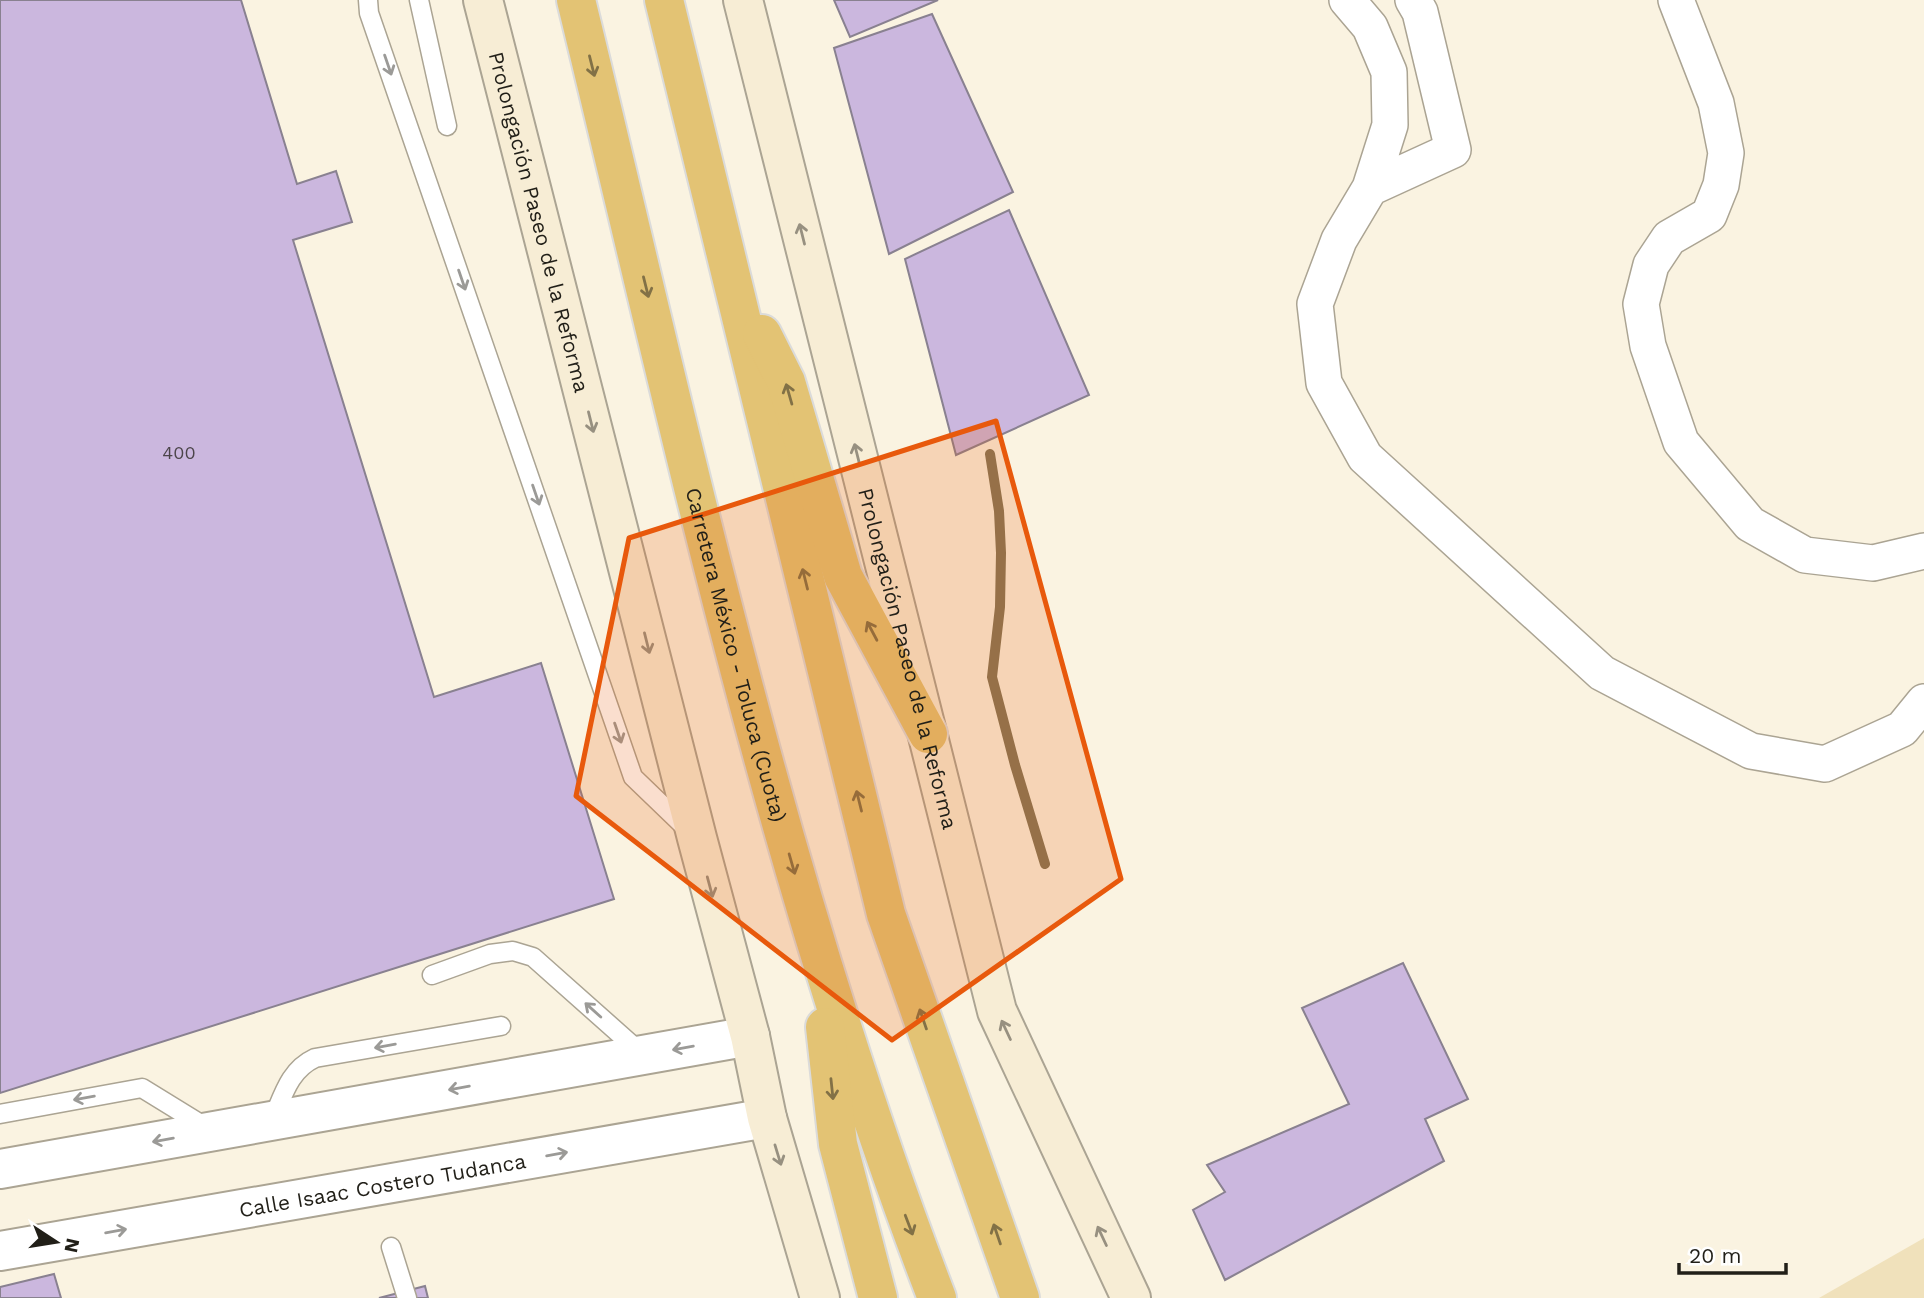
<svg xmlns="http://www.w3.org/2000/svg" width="1924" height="1298" font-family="'Work Sans',sans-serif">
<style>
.green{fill:#f0e1bb}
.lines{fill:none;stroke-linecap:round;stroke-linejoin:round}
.stream{stroke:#827658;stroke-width:10}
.building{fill:#cbb7de;stroke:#898190;stroke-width:2}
.service-casing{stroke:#aba493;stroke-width:21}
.minor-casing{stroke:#aba493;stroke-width:38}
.tertiary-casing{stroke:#aba493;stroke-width:42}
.secondary-casing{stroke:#aba493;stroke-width:42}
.motorway-casing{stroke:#dbdbda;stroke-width:42}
.service{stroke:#fff;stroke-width:18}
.minor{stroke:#fff;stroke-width:35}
.tertiary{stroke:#fff;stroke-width:38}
.secondary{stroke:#f7edd5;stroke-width:38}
.motorway{stroke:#e3c374;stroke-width:38}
.oneway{stroke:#9b9a97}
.oneway2{stroke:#827146}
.oneway3{stroke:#979080}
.marked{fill:#e8590c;fill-opacity:0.2;stroke:#e8590c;stroke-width:5;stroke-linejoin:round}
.labels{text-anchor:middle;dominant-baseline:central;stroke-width:6;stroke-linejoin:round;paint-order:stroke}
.number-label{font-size:18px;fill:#4c454a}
.street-label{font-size:21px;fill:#211f18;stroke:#fff}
</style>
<rect width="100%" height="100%" fill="#faf3e1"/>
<path class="green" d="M1924 1238V1298H1819Z"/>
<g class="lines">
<path class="stream" d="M990 454 999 511 1001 553 1000 607 992 677 1015 765 1045 864"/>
</g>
<path class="building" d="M0 0H241L297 184 336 171 352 222 293 240 434 697 541 663 614 899 0 1093Z
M834 0H938L850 37Z
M932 14 1013 192 889 254 834 48Z
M1009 210 1089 395 956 455 905 259Z
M1403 963 1468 1099 1425 1119 1444 1161 1225 1280 1193 1210 1225 1192 1207 1165 1349 1104 1302 1008Z
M54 1274 61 1298H0V1287Z
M425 1286 428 1298H379Z"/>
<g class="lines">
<defs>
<path id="service" d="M368 0 369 13 633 777 687 829
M419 0 447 126
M432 975 490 954 513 951 533 957 641 1053
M0 1114 142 1088 207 1128
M272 1121C283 1096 289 1070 315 1058L501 1026
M391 1247 407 1298"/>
<path id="minor" d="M1347 0 1370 27 1389 72 1390 125 1370 188 1339 240 1315 304 1324 383 1365 457 1602 673 1751 751 1825 764 1902 729 1924 702
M1676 0 1716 103 1726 153 1721 185 1709 215 1669 238 1651 265 1641 304 1648 346 1681 442 1750 524 1805 555 1873 563 1924 551
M1370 188 1453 150 1420 12 1413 0"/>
<g id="tertiary">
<path d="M0 1169 750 1036"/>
<path id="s1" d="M0 1251 767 1118"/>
</g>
<g id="secondary">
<path id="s2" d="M483 0 697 838 750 1036 767 1118 820 1298"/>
<path id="s3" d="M743 0 997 1011 1131 1298"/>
</g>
<g id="motorway">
<path id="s4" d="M576 0C682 436 775 878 937 1298"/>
<path d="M664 0 886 914 1020 1298"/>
<path d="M762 334 786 382 843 576 928 734"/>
<path d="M825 1027 838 1144 878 1298"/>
</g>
</defs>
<use href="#service" class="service-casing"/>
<use href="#minor" class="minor-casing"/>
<use href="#tertiary" class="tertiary-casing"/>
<use href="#secondary" class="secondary-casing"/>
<use href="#motorway" class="motorway-casing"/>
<use href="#service" class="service"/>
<use href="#minor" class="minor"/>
<use href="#tertiary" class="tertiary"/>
<use href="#secondary" class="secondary"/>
<use href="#motorway" class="motorway"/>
</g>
<defs><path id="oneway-shaft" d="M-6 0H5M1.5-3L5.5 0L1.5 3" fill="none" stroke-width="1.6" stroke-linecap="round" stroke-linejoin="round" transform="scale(1.75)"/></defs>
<g class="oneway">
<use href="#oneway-shaft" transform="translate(388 65) rotate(71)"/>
<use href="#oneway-shaft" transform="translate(462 280) rotate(71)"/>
<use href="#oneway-shaft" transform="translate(536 495) rotate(71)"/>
<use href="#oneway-shaft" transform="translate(618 733) rotate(71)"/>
<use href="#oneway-shaft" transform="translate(593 1010) rotate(-138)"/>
<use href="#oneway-shaft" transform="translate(385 1046) rotate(170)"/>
<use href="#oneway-shaft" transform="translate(683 1048) rotate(170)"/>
<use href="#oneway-shaft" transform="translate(459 1088) rotate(170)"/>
<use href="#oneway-shaft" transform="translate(84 1098) rotate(170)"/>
<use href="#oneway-shaft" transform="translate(163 1140) rotate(170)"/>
<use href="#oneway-shaft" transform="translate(557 1154) rotate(-10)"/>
<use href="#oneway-shaft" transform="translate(116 1231) rotate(-10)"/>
</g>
<g class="oneway2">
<use href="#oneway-shaft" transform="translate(592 66) rotate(76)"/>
<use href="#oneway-shaft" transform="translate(646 287) rotate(76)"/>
<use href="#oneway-shaft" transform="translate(789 394) rotate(-106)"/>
<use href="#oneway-shaft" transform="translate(805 579) rotate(-104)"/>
<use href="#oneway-shaft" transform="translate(872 631) rotate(-118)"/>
<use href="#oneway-shaft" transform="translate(859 801) rotate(-104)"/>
<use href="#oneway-shaft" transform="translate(792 864) rotate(74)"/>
<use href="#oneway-shaft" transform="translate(923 1019) rotate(-109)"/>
<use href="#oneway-shaft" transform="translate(832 1089) rotate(84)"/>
<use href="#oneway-shaft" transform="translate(909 1225) rotate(69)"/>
<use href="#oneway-shaft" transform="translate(997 1234) rotate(-109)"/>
</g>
<g class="oneway3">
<use href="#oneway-shaft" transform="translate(802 234) rotate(-104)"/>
<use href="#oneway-shaft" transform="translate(591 422) rotate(76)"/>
<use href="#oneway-shaft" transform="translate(857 454) rotate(-104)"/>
<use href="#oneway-shaft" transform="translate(647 643) rotate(76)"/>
<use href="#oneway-shaft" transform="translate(710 887) rotate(75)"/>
<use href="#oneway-shaft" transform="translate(1006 1030) rotate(-115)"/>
<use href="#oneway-shaft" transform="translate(778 1155) rotate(73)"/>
<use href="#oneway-shaft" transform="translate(1102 1236) rotate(-115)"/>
</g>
<path class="marked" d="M996 421 1121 879 892 1040 576 796 629 538Z"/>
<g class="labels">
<g class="number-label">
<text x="179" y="452">400</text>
</g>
<g class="street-label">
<text stroke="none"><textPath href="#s2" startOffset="229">Prolongación Paseo de la Reforma</textPath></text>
<text stroke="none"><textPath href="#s4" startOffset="674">Carretera México - Toluca (Cuota)</textPath></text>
<text stroke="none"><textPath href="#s3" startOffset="679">Prolongación Paseo de la Reforma</textPath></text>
<text stroke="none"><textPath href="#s1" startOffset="388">Calle Isaac Costero Tudanca</textPath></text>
</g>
</g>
<g transform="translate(56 1242) rotate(102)" stroke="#ffffff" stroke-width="5" paint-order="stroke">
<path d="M0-5L12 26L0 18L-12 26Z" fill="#211f18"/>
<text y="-10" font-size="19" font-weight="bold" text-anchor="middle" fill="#211f18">N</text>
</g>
<path d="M1679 1263v10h107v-10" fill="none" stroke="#211f18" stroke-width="3.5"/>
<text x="1689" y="1263" font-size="21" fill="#211f18" stroke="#ffffff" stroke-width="5" paint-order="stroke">20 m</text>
</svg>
